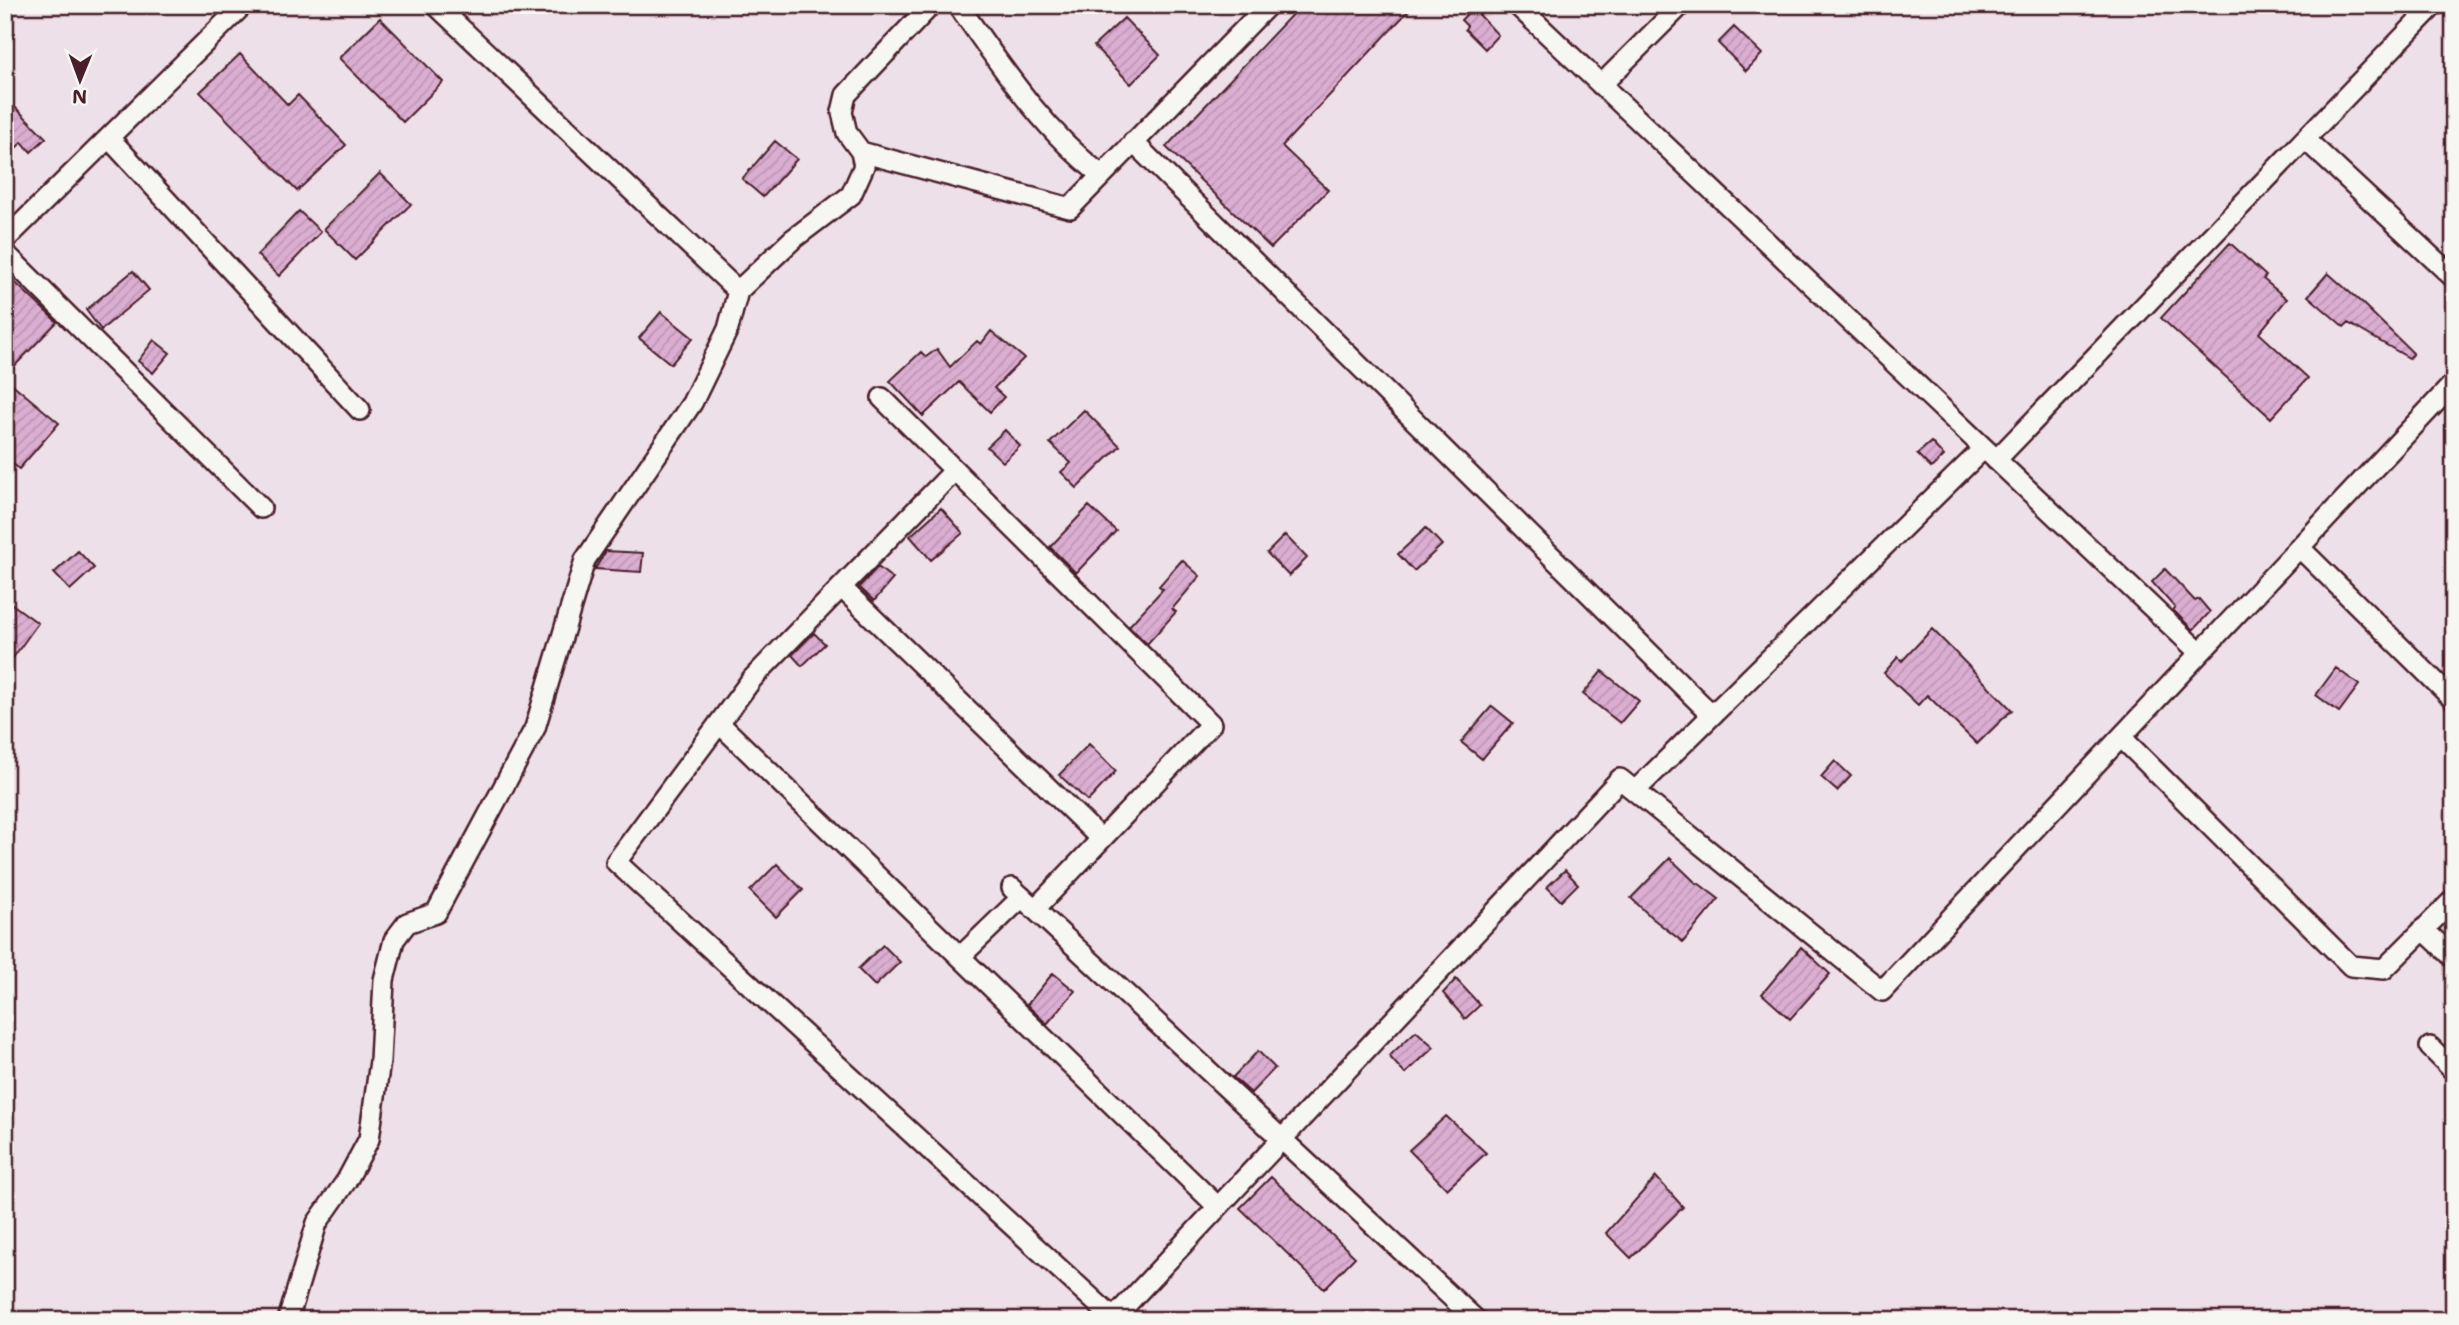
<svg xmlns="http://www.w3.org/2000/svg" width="2459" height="1325" font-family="'Shantell Sans',sans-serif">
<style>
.building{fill:url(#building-hatch);stroke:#4a1f2b;stroke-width:2}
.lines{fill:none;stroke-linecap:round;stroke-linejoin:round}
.street-casing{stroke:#4a1f2b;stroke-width:24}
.street{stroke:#f6f6f2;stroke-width:19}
</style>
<defs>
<pattern id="building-hatch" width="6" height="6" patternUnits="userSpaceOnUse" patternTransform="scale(1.75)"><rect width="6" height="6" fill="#dbaed1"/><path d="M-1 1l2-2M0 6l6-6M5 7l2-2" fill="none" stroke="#bd95b4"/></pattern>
</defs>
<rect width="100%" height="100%" fill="#eee0e8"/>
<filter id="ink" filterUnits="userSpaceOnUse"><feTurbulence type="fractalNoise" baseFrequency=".0143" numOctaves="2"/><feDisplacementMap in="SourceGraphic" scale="14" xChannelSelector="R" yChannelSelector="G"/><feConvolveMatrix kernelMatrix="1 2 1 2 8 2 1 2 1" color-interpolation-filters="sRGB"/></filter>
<g filter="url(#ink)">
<path class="building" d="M1301 5H1414L1282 146 1328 190 1271 248 1166 147Z
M1473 8 1498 35 1485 49 1465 29 1467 26 1461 20Z
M380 18 443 82 403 122 339 58Z
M1124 18 1160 55 1131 84 1094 46Z
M1734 27 1762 54 1746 71 1718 43Z
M240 54 288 105 298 95 346 145 297 191 200 92Z
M14 106 46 138 31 152 22 142 5 159V115Z
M775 141 797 159 763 197 742 179Z
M380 173 411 204 355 260 324 229Z
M299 211 321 232 279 276 257 255Z
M2230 243 2266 276 2263 279 2287 299 2259 333 2308 378 2271 418 2161 318Z
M133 271 149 290 101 330 86 310Z
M5 273 57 322 5 376Z
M2328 273 2364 305 2413 353 2409 358 2348 323 2344 327 2308 296Z
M661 312 693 338 671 364 639 338Z
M991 331 1024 358 994 388 1004 397 990 412 959 382 923 416 890 381 921 352 926 357 937 349 950 367 977 341 981 344Z
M154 340 170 353 153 373 138 361Z
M5 378 59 423 19 469 5 457Z
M1084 410 1120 446 1077 488 1061 472 1071 463 1050 443Z
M1005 430 1020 446 1003 462 987 447Z
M1931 442 1944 456 1931 468 1917 454Z
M1089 506 1116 531 1076 573 1050 547Z
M941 508 963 533 931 560 910 536Z
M1426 528 1442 545 1414 571 1398 554Z
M1285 535 1307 558 1289 576 1267 553Z
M78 551 94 568 70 590 54 573Z
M606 551 643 553 641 572 595 569Z
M1182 560 1200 576 1172 609 1176 612 1147 644 1129 626 1163 589 1159 586Z
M878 567 893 579 874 601 859 587Z
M2165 569 2195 601 2199 599 2210 612 2193 630 2173 610 2175 608 2152 582Z
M5 599 38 623 5 669Z
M1932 629 2012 710 1977 744 1927 695 1918 705 1884 673 1898 657 1902 661Z
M814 633 825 644 802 666 792 655Z
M2336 668 2359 685 2339 712 2316 695Z
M1602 671 1639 701 1620 723 1583 694Z
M1492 706 1513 723 1482 759 1461 742Z
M1089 744 1116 771 1088 801 1059 775Z
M1835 761 1851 776 1837 791 1821 777Z
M1670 858 1697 884 1698 883 1719 899 1683 942 1652 918 1631 898Z
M777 864 803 890 776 917 750 891Z
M1565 870 1578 884 1561 901 1547 887Z
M883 945 900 962 875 986 858 969Z
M1801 947 1830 974 1790 1019 1762 994Z
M1053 973 1075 991 1047 1024 1027 1005Z
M1456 979 1480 1005 1465 1019 1443 993Z
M1416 1031 1434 1047 1405 1074 1389 1056Z
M1258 1051 1275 1068 1251 1093 1233 1077Z
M1446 1116 1486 1153 1447 1189 1409 1150Z
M1271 1177 1355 1257 1324 1289 1240 1208Z
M1656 1177 1683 1207 1631 1258 1606 1233Z"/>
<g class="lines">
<defs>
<path id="street" d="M436 5 738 291
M958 5C1001 66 1042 129 1101 175
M1517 5 2200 653
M1601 85 1681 5
M109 138 360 410
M2305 139 2454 278
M1133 142 1712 715
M861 152 1070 208 1268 5
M5 240 243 5
M5 253 261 508
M882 398 1211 724 1035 909
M1996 460 2434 5
M955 470 752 679 616 862 1113 1318
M2299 547 2454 700
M841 587 1101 839
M719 723 1218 1207
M2121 737 2351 966 2384 969 2454 899
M1635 791 1984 448
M1012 888 1476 1320
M2423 929 2454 958
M960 957 1022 897
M2430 1047 2454 1071
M288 1320 317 1223 347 1180 369 1139 380 1061 384 980 394 940 407 923 436 913 535 728 585 560 692 403 728 329 738 291 793 239 851 195 864 166 861 152 847 133 842 112 846 95 931 5
M1112 1320 1620 779 1882 991 2454 383"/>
</defs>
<use href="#street" class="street-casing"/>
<use href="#street" class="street"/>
</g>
</g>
<rect width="2459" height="1325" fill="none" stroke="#f6f6f2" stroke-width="28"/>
<rect x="14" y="14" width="2431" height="1297" fill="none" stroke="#4a1f2b" stroke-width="2.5" filter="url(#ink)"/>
<g transform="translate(80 80) rotate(181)" stroke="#f6f6f2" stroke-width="5" paint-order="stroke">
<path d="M0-5L12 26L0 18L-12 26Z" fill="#4a1f2b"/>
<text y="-10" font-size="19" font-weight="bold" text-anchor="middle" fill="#4a1f2b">N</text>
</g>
</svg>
